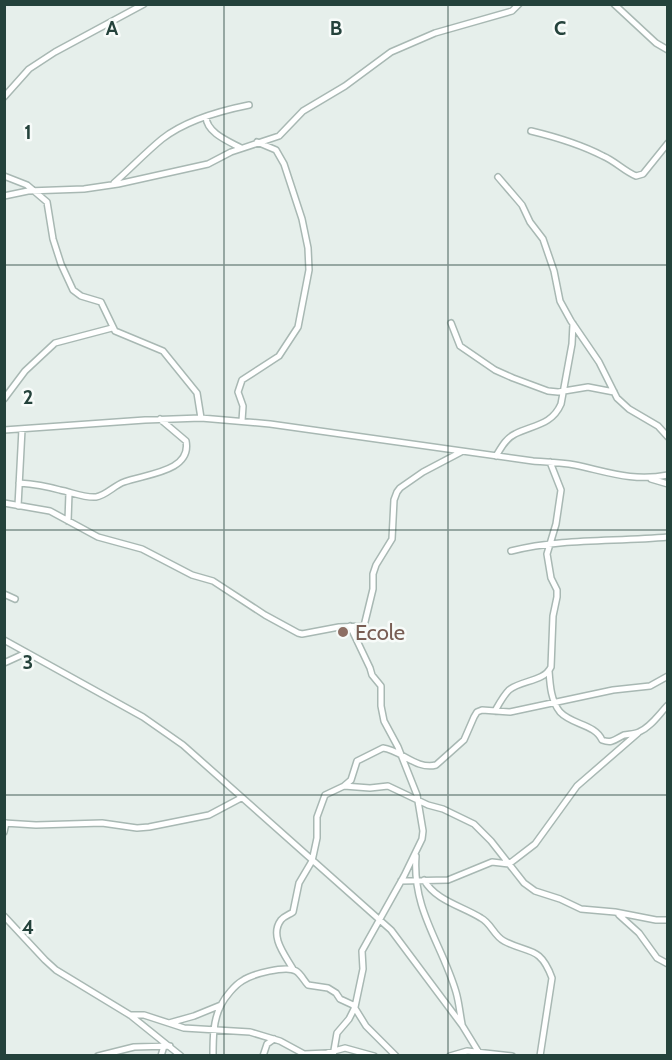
<svg xmlns="http://www.w3.org/2000/svg" width="672" height="1060" font-family="Cabin,sans-serif">
<style>
.lines{fill:none;stroke-linecap:round;stroke-linejoin:round}
.minor-casing{stroke:#a8b8b3;stroke-width:8}
.minor{stroke:#fff;stroke-width:5}
.grid{fill:none;stroke:#24423b;stroke-width:1.5;stroke-opacity:0.55}
.education-dot{fill:#8d6e63;stroke:#f7fbf9;stroke-width:2}
.labels{text-anchor:middle;dominant-baseline:central;stroke-width:5;stroke-linejoin:round;paint-order:stroke}
.education-label{font-size:22px;fill:#785e54;stroke:#f7fbf9;text-anchor:start}
.grid-label{font-size:20px;text-anchor:middle;font-weight:bold;fill:#24423b;stroke:#f7fbf9;stroke-width:5;stroke-linejoin:round;paint-order:stroke}
</style>
<rect width="100%" height="100%" fill="#e6efeb"/>
<g class="lines">
<defs>
<path id="minor" d="M614 4 656 43 668 50
M4 97 29 69 55 52 144 4
M206 117C207 133 228 141 241 148
M531 131C556 137 580 144 603 156 615 161 624 171 636 176L643 174 668 143
M4 176 27 185 47 202 53 239 61 264 73 290 81 296 101 302 115 331 163 351 197 393 201 418
M498 177 522 205 530 222 543 239 554 271 560 301 571 321 599 362 617 398 629 409 658 426 668 437
M114 183C130 169 146 152 162 139 186 120 219 111 249 105
M4 196 28 191 84 189 118 184 208 164 231 152 279 136 303 111 345 86 391 52 435 33 512 11 519 4
M451 323 460 346 495 370 513 378 548 391 558 392 588 387 614 392
M4 399 25 371 55 343 112 328
M242 421 243 406 238 392 242 380 279 356 298 327 309 270 308 248 302 219 284 164 276 150 257 142
M4 430 145 420 201 418 270 424 533 461C546 462 561 462 575 465 608 472 633 482 668 475
M496 456C501 448 506 438 515 434 533 425 552 425 561 404L572 344 573 324
M651 479 668 484
M19 483C33 484 46 486 60 490 71 492 84 498 96 497 105 496 115 485 124 482 145 474 192 472 186 441L160 419
M4 503 50 511 98 537 142 549 192 575 213 581 265 615 298 633 302 634 339 627 364 626 373 589V574L376 565 392 539 394 500 397 492 400 488 423 472 461 452
M18 506 22 429
M68 521 69 493
M511 551C563 538 615 542 668 537
M4 594 15 599
M4 640 143 717 183 745 391 930 462 1025 481 1056
M4 663 26 653
M549 671C550 685 551 701 560 712 572 725 595 724 602 740 613 744 615 739 624 735 629 734 635 734 639 732 651 727 659 714 668 705
M495 711C499 704 503 696 509 690 521 680 544 682 551 667L553 616 557 597V590L551 578 547 554 556 524 561 490 550 462
M344 786 351 780 357 761 383 748C401 750 416 770 436 765L464 740 474 717 477 712 482 710 510 712 613 690 650 686 668 676
M4 823 36 825 102 823 137 828 149 827 209 815 241 798
M4 832 6 823
M416 856C412 910 442 944 456 992 459 1002 460 1014 462 1024
M424 880C436 901 462 906 481 918 491 923 494 936 504 941 528 954 540 945 552 978L540 1056
M401 881 448 880 492 862 509 864 535 844 577 786 638 733
M619 915 639 933 657 958 668 964
M4 916 45 960 56 970 130 1015 181 1056
M293 969C285 955 269 936 281 920 284 916 289 915 293 912L299 883 312 861 314 852 317 838V817L325 795 344 786 370 788 388 786 428 805 443 809 474 824 491 841 524 883 535 891 560 899 581 909 615 912 656 920H668
M130 1015H144L184 1028 250 1032 280 1041 304 1054 327 1053 345 1048 374 1056
M169 1023 194 1016 221 1005
M98 1056 134 1047 170 1046
M161 1056 164 1046
M213 1056C213 1039 213 1020 221 1005 225 997 235 985 242 981 252 974 286 965 296 971 301 974 304 981 308 985L328 988 336 993 340 999 353 1005 366 1026 396 1056
M263 1056 267 1044 274 1039
M333 1056 337 1033 349 1019 355 1007 363 969 362 951 404 876 422 839 423 831 417 795 398 747 384 721 381 706V686L372 675 370 668 350 626
M450 1056 467 1051 512 1056"/>
</defs>
<use href="#minor" class="minor-casing"/>
<use href="#minor" class="minor"/>
</g>
<path class="grid" d="M224 4V1056M448 4V1056M4 265H668M4 530H668M4 795H668"/>
<circle class="education-dot" cx="343" cy="632" r="6"/>
<g class="labels">
<g class="education-label">
<text x="355" y="632">Ecole</text>
</g>
</g>
<g class="grid-label">
<text x="112" y="35">A</text>
<text x="336" y="35">B</text>
<text x="560" y="35">C</text>
<text x="28" y="139">1</text>
<text x="28" y="404">2</text>
<text x="28" y="669">3</text>
<text x="28" y="934">4</text>
</g>
<rect width="672" height="1060" fill="none" stroke="#24423b" stroke-width="12"/>
</svg>
